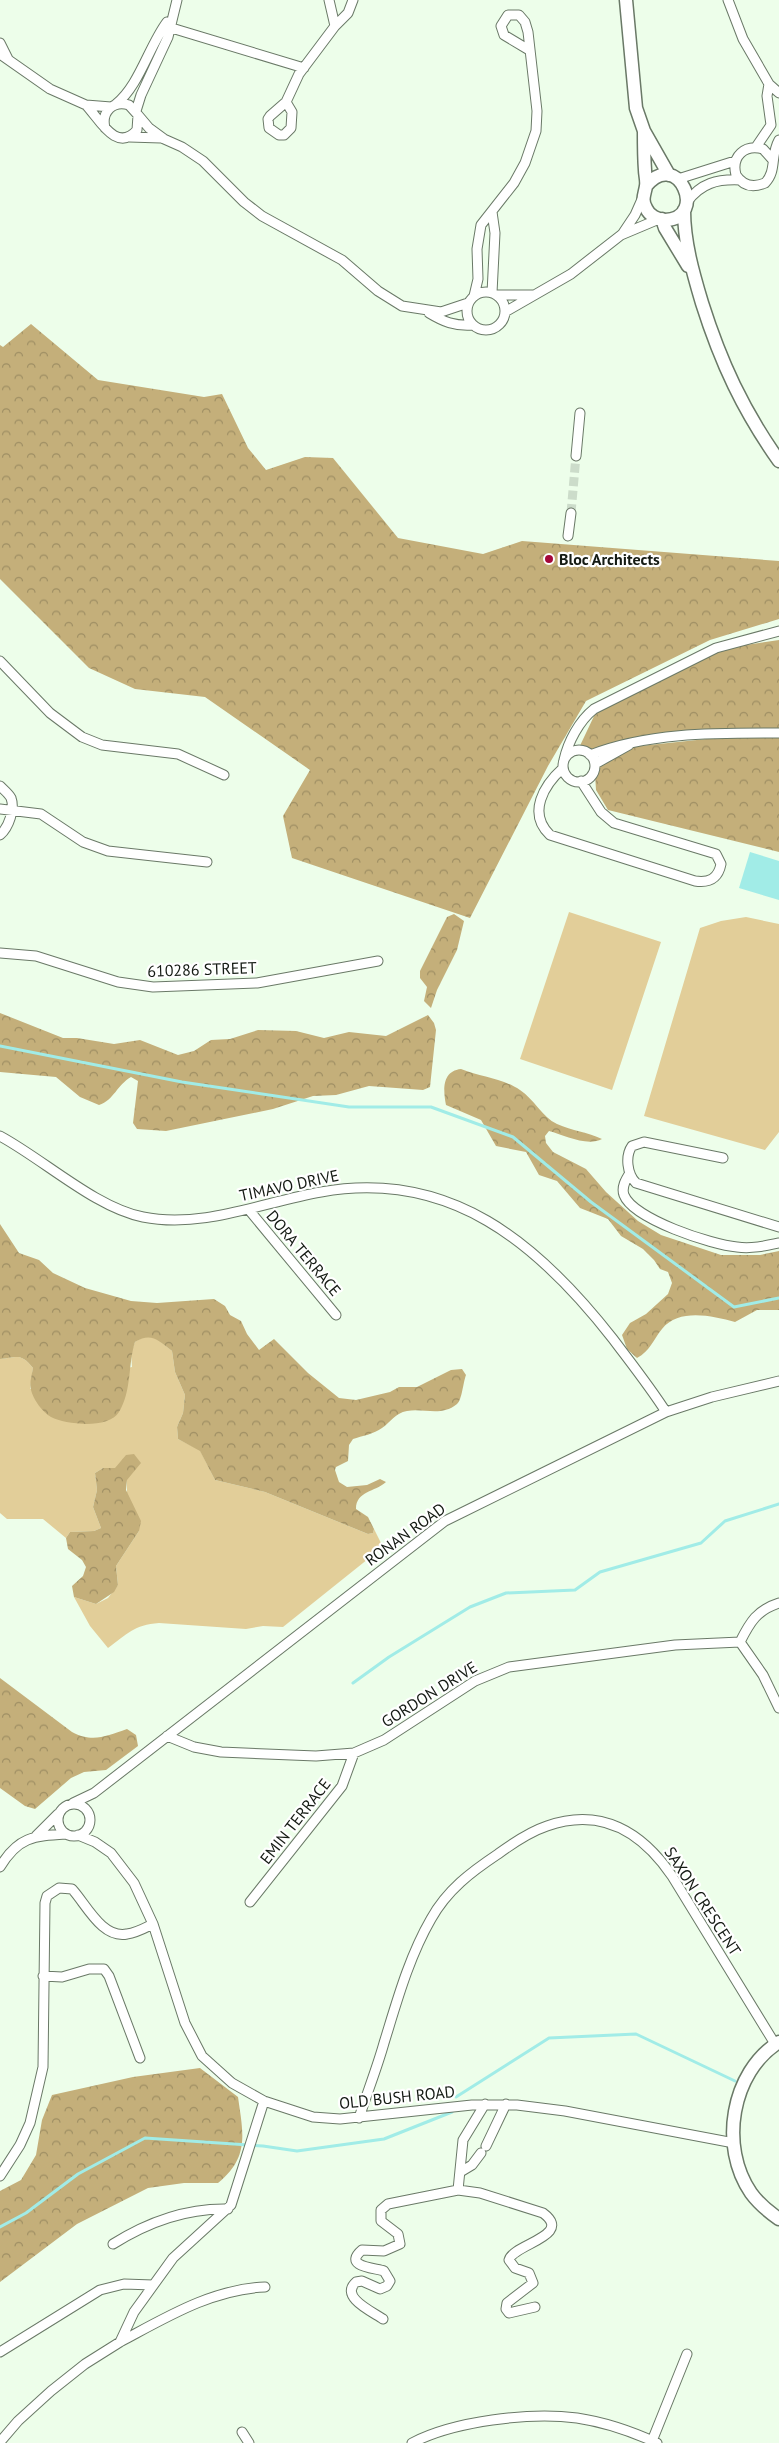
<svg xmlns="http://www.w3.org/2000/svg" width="779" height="2443" font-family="'PT Sans',sans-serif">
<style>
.grass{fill:#e2ce99}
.forest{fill:url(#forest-crowns)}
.water{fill:#a1ece7}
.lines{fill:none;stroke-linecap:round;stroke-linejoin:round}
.stream{stroke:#a1ece7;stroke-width:3}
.street-tunnel{stroke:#ccdcca;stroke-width:9;stroke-dasharray:9 4.5;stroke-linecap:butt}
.street-casing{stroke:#6a7967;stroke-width:11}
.secondary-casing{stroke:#6a7967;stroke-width:15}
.street{stroke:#fff;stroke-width:9}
.secondary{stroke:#fff;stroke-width:12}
.poi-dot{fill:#a4073a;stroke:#fff;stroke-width:2}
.labels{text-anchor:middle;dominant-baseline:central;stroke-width:4.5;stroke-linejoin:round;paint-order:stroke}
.poi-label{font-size:16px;font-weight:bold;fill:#141a13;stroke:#fff;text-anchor:start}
.street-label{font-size:16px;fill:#141a13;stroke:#fff}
</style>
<defs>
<pattern id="forest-crowns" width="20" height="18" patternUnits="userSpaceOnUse" patternTransform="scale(1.25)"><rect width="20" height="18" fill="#c4af7a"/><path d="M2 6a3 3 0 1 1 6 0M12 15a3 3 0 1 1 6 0" fill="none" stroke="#9e8e63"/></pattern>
</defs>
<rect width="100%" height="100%" fill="#edfeea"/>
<path class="grass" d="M569 912 661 942 612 1090 520 1059Z
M746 917 779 924V1132L765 1150 644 1116 700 928 721 921Z
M144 1336 155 1337 172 1351 175 1372 185 1395 183 1413 177 1427 178 1439 200 1450 215 1480 265 1492 368 1534 373 1533 374 1529 383 1547 283 1627 263 1626 246 1629 159 1623C134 1625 127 1634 108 1648L90 1626 74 1597 96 1604 108 1598 118 1585 116 1566 139 1531 127 1495V1480L115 1468H103L95 1473 97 1490 93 1507 101 1528 94 1531 70 1532 66 1538 43 1519H7L0 1513V1359C17 1358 20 1352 33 1368L30 1389 132 1367 131 1352 135 1342Z"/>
<path class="forest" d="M31 324 98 380 204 397 222 394 248 448 266 470 305 457 333 458 398 538 483 554 522 541 779 561V619L710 640 586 701 548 766 470 918 292 858 283 816 310 770 205 697 135 689 89 668 0 579V345L3 347Z
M779 640V729H747L577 752 595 714 719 649Z
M754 734 779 735V852L608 810 596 790 595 774 601 764 630 747Z
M454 914 464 921 457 950 437 990 431 1008 424 1001 427 987 420 978V971L447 917Z
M0 1013 63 1038H77L114 1044 140 1040 178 1055 194 1051 211 1040 230 1039 258 1030 296 1031 324 1038 349 1032 386 1036 428 1015 434 1023 436 1030 430 1087 423 1090 369 1086 336 1095 313 1096 273 1109 166 1131 137 1129 133 1123 138 1081 131 1077C117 1085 114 1100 99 1105L80 1097 56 1077 0 1072Z
M461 1069C481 1077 502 1078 520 1090 534 1099 542 1117 557 1124 572 1131 588 1132 602 1139 587 1147 564 1135 549 1131L545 1136 546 1143 553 1152 586 1169 606 1192 638 1221 661 1235 721 1255H760L779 1251V1310H757L735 1322C712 1316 679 1308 662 1329 653 1340 650 1351 637 1358L627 1349 622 1335 630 1323 646 1314 668 1294 672 1283 668 1272 660 1269 654 1260 643 1249 621 1236 608 1219 580 1208 557 1181 539 1175 526 1152 496 1146 481 1120 446 1105C443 1090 442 1071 461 1069Z
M0 1224 19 1253 39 1260 53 1273 85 1288 131 1301 157 1303 214 1299 225 1306 230 1315 241 1321 247 1334 259 1350 274 1339 308 1373 339 1398 356 1400 390 1392 399 1387H417L451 1370 462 1369 466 1375C463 1383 462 1400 457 1404 441 1417 425 1408 407 1411 395 1413 391 1422 382 1428 374 1434 362 1436 353 1439L349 1445 348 1461 336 1467 335 1470 339 1482 347 1487 367 1485 380 1479 386 1482C375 1492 356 1491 356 1509L368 1517 374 1529 373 1533 368 1534 265 1492 215 1480 200 1451 178 1439 177 1427 183 1413 185 1395 175 1372 172 1351C158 1340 151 1332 135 1342 128 1363 132 1391 119 1412 109 1429 67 1425 51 1417 43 1413 33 1399 31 1390 29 1384 32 1374 33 1368 20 1352 17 1358 0 1359Z
M134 1454 141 1463 127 1480 126 1490 141 1521 139 1531 116 1566 118 1585 114 1592 96 1604 74 1597 72 1586 83 1576 86 1567 82 1560 68 1549 66 1538 70 1532 94 1531 101 1528 93 1507 97 1490 95 1473 103 1468H115L126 1455Z
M0 1678 72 1732C93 1743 106 1736 127 1729L136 1735 138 1746 106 1770 84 1772 71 1778 35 1809 25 1806 0 1788Z
M200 2068 238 2097C243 2133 250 2157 218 2183H184L148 2188 77 2224 0 2282V2191L21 2180 36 2155 42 2120 52 2095 133 2077Z"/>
<path class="water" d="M750 852 779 861V900L739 888Z"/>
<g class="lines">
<path class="stream" d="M0 1046 182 1082 349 1107H431L513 1137 591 1202 734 1307 779 1298
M353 1683 389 1657 470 1607 506 1593 575 1590 600 1572 701 1543 725 1521 779 1504
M456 2097 549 2038 636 2034 735 2081
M0 2227 26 2213 78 2174 145 2138 263 2146 297 2151 384 2139 452 2112"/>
<path class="street-tunnel" d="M571 513 576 456"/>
<defs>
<path id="street" d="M329 0 335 26
M728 0 743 39 769 84 779 93
M165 26 304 68
M0 43 8 59
M0 54 50 89 86 105 111 107
M286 102 292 112 291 128 284 135H279L269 128 268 119 270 116 286 102 299 74 335 26 348 13 353 0
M116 104C139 86 149 46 167 22
M86 105C99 118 116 154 137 130L138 115 129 105C113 100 101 112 105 128
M136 111 141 95 168 37 177 0
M138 115 149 128 164 139 182 147 203 161 244 202 262 216 342 260 378 291 402 306 441 312 468 303
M129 137 161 138
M756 147 771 125 767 96 769 84
M772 159 763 149C745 144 731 156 736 175 743 186 753 188 765 183 777 171 770 156 779 140
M678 179 735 161
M687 202C701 183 717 179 740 180
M492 212 495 233 492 293
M623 233 635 215 643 197
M467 311a19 19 0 1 1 38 0a19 19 0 1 1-38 0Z
M497 295H534
M474 296 478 279 477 249 481 225 514 183 525 163 536 131 537 111 528 32 525 22 519 15H508L501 26 504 35 529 50
M505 312 571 274 621 235 659 219
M429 313C444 322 454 326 472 325
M576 456 580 413
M568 536 571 513
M0 661 50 713 82 737 102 745 178 754 224 775
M563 766a16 16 0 1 1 32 0a16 16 0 1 1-32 0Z
M590 755C649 732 716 733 779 733
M564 760C568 742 579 721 594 709L716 648 779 631
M595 764 629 745
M563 768C544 785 527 813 550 835L695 881C709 883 718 879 721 864L716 854 614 823 601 812 581 781
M0 786C4 790 9 794 11 798 15 809 9 827 0 835
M0 809 41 814 83 842 108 851 207 862
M0 953 36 956 118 982 153 987 257 983 378 961
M0 1136C43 1159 96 1208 143 1217 203 1229 263 1202 321 1192 450 1169 538 1243 613 1339 631 1363 650 1387 666 1412
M723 1158 644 1142 632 1146C625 1156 627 1174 636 1183L779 1227
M630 1173C626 1179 621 1187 624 1195 633 1219 712 1245 737 1247 751 1249 765 1246 779 1243
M249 1210 336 1315
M740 1642 763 1675 779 1708
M740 1642C750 1622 757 1610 779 1603
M167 1736 194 1747 221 1752 316 1756 354 1753 384 1740 475 1681 509 1667 675 1645 740 1642
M73 1803 94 1793 445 1521 666 1412 712 1397 779 1381
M58 1820a16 16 0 1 1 32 0a16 16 0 1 1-32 0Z
M78 1835 95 1842 111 1853 134 1883 153 1924 185 2023 202 2056 232 2083 264 2101 313 2117 340 2119 472 2105H517L565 2111 734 2143
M36 1836 58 1814
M0 1867C18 1837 33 1836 66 1834
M250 1902 342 1786 354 1753
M43 1976 62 1977 89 1969H104L109 1976 140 2058
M485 2104 463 2140 458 2190 480 2193 543 2213C574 2236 513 2244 509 2260L515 2268 529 2273 533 2283 507 2303 506 2309 509 2313 535 2307
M359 2118C367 2093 377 2068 384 2043 397 2001 409 1957 431 1919 447 1890 471 1872 498 1854 513 1843 529 1832 547 1826 601 1807 642 1832 672 1876L775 2044
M486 2146 506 2104
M462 2171 472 2165 481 2153
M0 2176 20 2145 30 2123 43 2067 45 1903 47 1896 59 1888 72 1889C86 1904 102 1939 127 1934 136 1933 145 1928 153 1924
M113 2244C148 2222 186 2208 228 2209
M383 2319C373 2312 339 2297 356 2282L362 2281 380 2289 387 2286 390 2281 384 2271C376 2268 342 2267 362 2250L384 2251 400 2244 398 2234 381 2221V2210L388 2204 458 2190
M120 2342C165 2318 212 2289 265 2287
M0 2352 100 2290 124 2284 153 2285
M242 2432 249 2443
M652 2441 687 2354
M0 2442 18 2421 51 2391 85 2364 120 2342 134 2312 173 2258 231 2205 264 2101
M412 2443C454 2421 529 2412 577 2418 604 2422 633 2432 657 2443"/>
<path id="secondary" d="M626 0 636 108 644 131 669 175
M644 131C644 144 644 157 645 170 645 175 647 181 646 186 645 194 641 199 646 208 649 215 657 220 665 220 709 219 678 147 646 186
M684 210C684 242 693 273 702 303 721 363 743 410 779 461
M662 219 665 228 688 266
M779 2042C731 2072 719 2147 751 2193 759 2204 769 2212 779 2219"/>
</defs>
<use href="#street" class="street-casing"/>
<use href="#secondary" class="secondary-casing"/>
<use href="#street" class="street"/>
<use href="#secondary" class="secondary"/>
</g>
<circle class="poi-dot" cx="549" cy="559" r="5"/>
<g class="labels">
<g class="poi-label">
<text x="559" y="559">Bloc Architects</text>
</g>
<g class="street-label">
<text transform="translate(202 969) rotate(-2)">610286 STREET</text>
<text transform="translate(289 1185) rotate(-12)">TIMAVO DRIVE</text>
<text transform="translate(304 1253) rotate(50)">DORA TERRACE</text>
<text transform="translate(405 1534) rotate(-36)">RONAN ROAD</text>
<text transform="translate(429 1694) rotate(-32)">GORDON DRIVE</text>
<text transform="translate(295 1821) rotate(-52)">EMIN TERRACE</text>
<text transform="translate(703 1901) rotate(57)">SAXON CRESCENT</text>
<text transform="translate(397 2097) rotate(-6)">OLD BUSH ROAD</text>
</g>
</g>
</svg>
